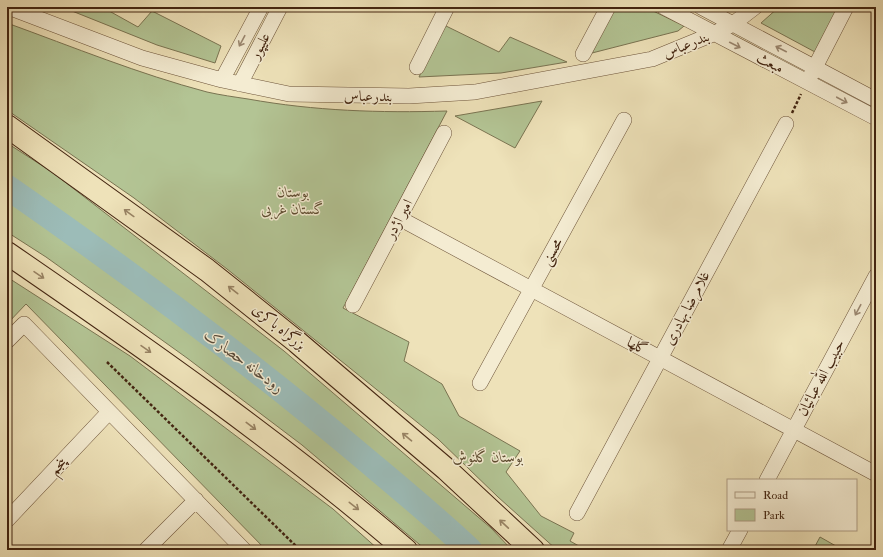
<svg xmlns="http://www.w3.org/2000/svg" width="883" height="557" font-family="'IM FELL Double Pica',Amiri,serif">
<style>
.green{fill:#b3c494;stroke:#7a7452}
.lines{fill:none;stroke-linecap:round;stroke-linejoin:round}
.river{stroke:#9cbcb8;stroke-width:25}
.minor-casing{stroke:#6d543a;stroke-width:16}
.highway-casing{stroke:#422410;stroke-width:24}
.path{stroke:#422410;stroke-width:2.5;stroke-dasharray:3 2;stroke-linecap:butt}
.minor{stroke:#f4ecd2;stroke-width:15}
.highway{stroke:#eee2b9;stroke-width:22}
.oneway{stroke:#9b8871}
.oneway2{stroke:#988364}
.labels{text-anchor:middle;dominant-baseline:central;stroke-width:3;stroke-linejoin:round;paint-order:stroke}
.street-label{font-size:15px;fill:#422410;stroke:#f4ecd2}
.park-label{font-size:15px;font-style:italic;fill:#5e4c31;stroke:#f4ecd2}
.water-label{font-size:16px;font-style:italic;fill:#584a3a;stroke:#f4ecd2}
</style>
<rect width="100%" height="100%" fill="#eee2b9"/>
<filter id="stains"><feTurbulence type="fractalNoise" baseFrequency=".005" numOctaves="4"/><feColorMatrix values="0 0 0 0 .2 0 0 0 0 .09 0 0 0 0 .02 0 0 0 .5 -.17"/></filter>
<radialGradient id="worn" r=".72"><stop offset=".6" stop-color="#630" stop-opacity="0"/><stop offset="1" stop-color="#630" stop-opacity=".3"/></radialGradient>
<path class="green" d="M62 7H102L138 27 152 11 221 46 215 63 157 45Z
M614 7H645L684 26 678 31 592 53Z
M779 7H838L815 52 761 23Z
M7 23C73 47 139 74 207 92 220 95 235 97 248 99 315 111 380 113 447 111L343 308 409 342 404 361 442 384 459 416 520 451 506 472 541 516 574 533 570 541 586 550H557L498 497 438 439 227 269 134 198 7 110Z
M444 25 499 52 510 37 567 62 501 73 419 77Z
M542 101 515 148 455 116Z
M7 143 52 172 284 351 491 528 512 550H426L302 445 187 358 46 257 7 232Z
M7 277 130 356 333 509 379 550H266L26 304 7 324Z
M820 537 843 550H813Z"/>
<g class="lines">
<path class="river" d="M7 187C128 271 246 359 358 453 396 485 434 516 470 550"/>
<defs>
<path id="minor" d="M8 7 142 58 222 80 289 94 409 96 475 92 652 59 713 34 733 24 755 7
M664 7 876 118
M701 7 876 100
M583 54 608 7
M417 67 447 7
M811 75 846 7
M222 80 261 7
M240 84 280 7
M399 218 876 474
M353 305 444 133
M7 341 24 324 244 550
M480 383 624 120
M767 480 876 276
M577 513 786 124
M7 520 109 412
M146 550 196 500
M729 550 740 530"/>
<path id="highway" d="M7 126 207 270 297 342 446 469 533 550
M7 253C144 347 280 442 406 550"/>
</defs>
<use href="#minor" class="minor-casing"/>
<use href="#highway" class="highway-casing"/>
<path class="path" d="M792 113 801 94
M107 362 300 550"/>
<use href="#minor" class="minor"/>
<use href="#highway" class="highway"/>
</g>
<defs><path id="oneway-shaft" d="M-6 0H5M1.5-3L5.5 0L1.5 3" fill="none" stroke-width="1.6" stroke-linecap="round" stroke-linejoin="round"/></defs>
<g class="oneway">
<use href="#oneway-shaft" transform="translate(242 41) rotate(118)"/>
<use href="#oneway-shaft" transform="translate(735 45) rotate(27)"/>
<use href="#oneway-shaft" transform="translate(781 49) rotate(-153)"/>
<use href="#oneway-shaft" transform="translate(842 100) rotate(28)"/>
<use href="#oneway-shaft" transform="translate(858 310) rotate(118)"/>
</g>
<g class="oneway2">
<use href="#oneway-shaft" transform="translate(129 213) rotate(-144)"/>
<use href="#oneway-shaft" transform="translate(39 275) rotate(34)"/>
<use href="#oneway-shaft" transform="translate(233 290) rotate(-142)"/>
<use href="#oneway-shaft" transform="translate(146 349) rotate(35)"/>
<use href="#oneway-shaft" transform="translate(251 426) rotate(37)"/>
<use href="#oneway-shaft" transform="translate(407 437) rotate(-140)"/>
<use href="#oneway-shaft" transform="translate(354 506) rotate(38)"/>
<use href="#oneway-shaft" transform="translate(504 524) rotate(-137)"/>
</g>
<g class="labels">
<g class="street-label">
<text transform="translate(686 45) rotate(-22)">بندرعباس</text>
<text transform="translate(260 46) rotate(-63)">علیپور</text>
<text transform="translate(770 63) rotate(27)">مبعث</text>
<text x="368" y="96">بندرعباس</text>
<text transform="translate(399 219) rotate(-62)">امیر اژدر</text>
<text transform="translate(552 252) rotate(-61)">محسنی</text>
<text transform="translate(687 308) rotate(-62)">غلامرضا بهادری</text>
<text transform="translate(279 327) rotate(39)">بزرگراه باکری</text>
<text transform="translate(637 346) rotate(28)">گلها</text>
<text transform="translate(821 378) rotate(-62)">حبیب الله عبائیان</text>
<text transform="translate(58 466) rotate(-47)">پنجم</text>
</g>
<g class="park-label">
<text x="293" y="192">بوستان<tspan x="293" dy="17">گستان غربی</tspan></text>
<text x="488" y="457">بوستان گلنوش</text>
</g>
<g class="water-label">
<text transform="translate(244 361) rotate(37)">رودخانه حصارک</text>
</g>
</g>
<rect width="883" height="557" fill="none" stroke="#eee2b9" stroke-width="24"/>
<rect x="8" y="8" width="867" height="541" fill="none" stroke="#422410" stroke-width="2"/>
<rect x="12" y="12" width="859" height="533" fill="none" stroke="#422410"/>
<rect x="727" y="479" width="130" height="52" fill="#f4ecd2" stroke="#ad9c84"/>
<rect x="735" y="492" width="20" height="6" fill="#f4ecd2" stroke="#ad9c84"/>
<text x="763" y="499" font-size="12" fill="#422410">Road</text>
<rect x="735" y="509" width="20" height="12" fill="#b3c494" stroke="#ad9c84"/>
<text x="763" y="519" font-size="12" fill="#422410">Park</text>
<rect width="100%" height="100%" filter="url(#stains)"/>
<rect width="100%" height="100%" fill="url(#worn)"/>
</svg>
